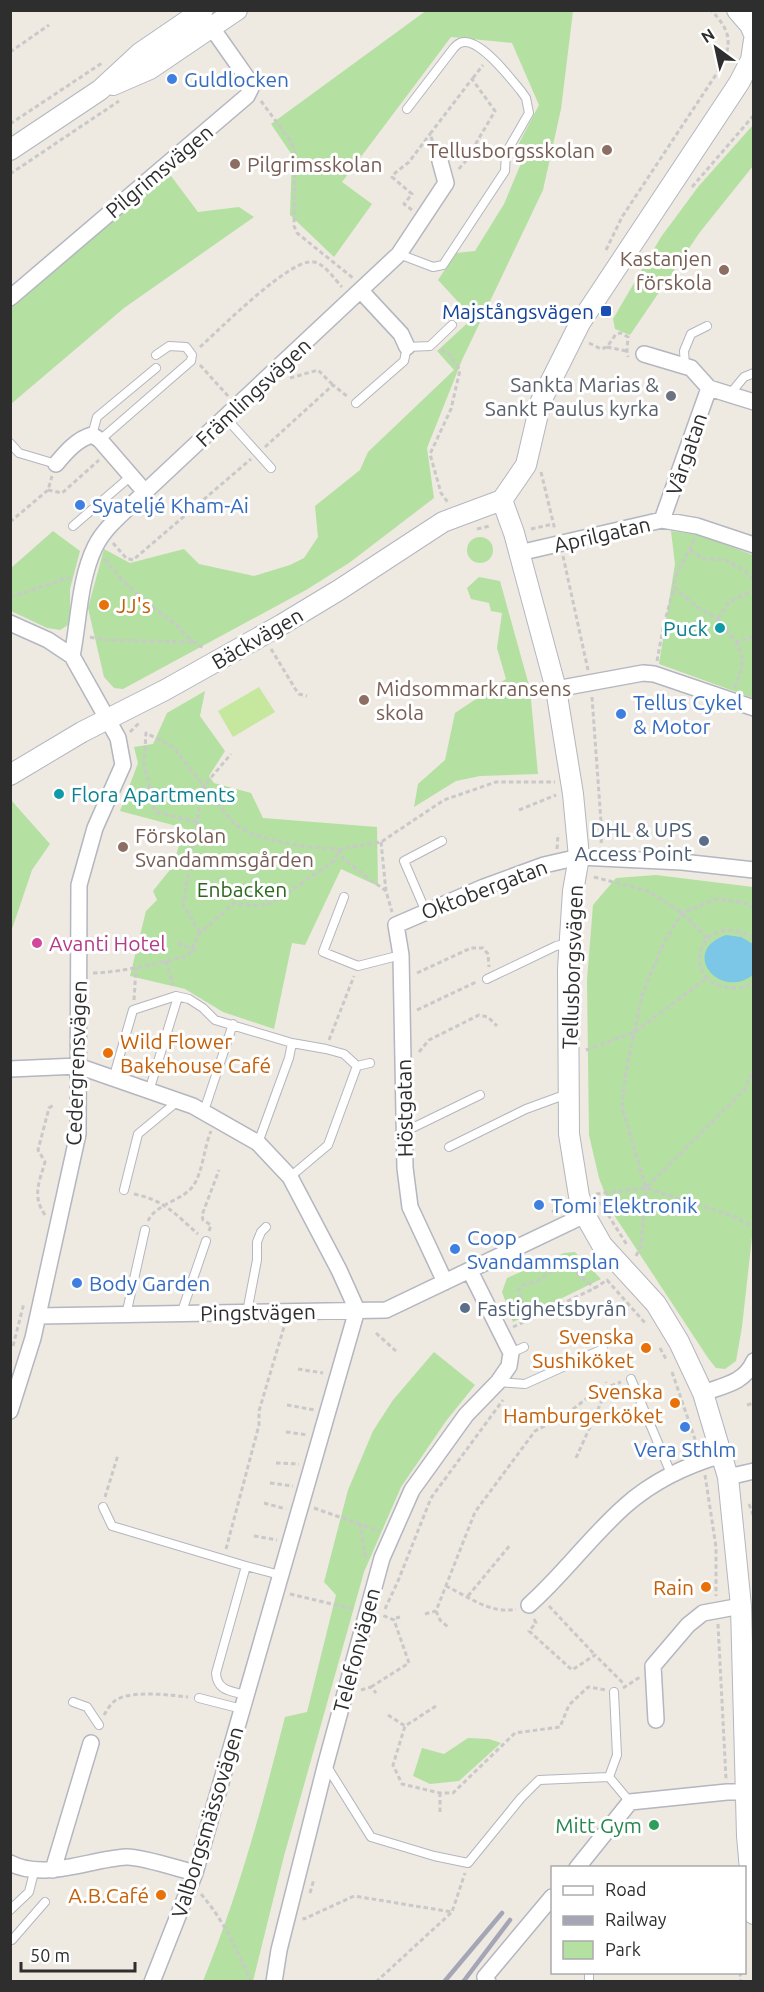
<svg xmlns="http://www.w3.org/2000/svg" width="764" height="1992" font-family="Ubuntu,sans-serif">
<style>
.green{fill:#b4e0a2}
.pitch{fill:#c5e79e}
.water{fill:#7cc6e8}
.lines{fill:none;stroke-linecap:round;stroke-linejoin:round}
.service-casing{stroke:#b4b6c0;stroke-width:10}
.minor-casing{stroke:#b4b6c0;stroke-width:18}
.tertiary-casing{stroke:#b4b6c0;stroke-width:22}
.path{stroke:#c9c9c9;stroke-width:3;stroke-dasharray:4.5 3;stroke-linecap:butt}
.service{stroke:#fff;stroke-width:8}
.minor{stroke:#fff;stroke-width:15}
.tertiary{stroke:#fff;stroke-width:20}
.rail{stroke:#a4a6b6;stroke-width:4.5}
.shop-dot{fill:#3f7fe0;stroke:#fff;stroke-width:2}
.education-dot{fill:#8d6e63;stroke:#fff;stroke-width:2}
.transit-dot{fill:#1a4fb4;stroke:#fff;stroke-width:2}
.worship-dot{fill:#6b7280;stroke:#fff;stroke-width:2}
.food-dot{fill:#e8710a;stroke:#fff;stroke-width:2}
.culture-dot{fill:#0f9aa8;stroke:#fff;stroke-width:2}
.service-dot{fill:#5c6f8a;stroke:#fff;stroke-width:2}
.hotel-dot{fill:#d1479c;stroke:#fff;stroke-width:2}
.leisure-dot{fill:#2e9e5b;stroke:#fff;stroke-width:2}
.labels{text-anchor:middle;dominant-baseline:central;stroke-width:6;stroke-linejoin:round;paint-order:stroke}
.shop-label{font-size:21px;fill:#366cbe;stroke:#fff;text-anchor:start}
.education-label{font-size:21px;fill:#785e54;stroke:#fff;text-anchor:start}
.street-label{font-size:21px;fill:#2e2e2e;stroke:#fff}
.transit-label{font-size:21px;fill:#164399;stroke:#fff;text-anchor:end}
.worship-label{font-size:21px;fill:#5b616d;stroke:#fff;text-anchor:end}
.food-label{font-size:21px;fill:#c56008;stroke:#fff;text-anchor:end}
.culture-label{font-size:21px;fill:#0d838f;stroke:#fff;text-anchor:end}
.service-label{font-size:21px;fill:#4e5e75;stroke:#fff;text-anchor:end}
.park-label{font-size:21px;fill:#2c6820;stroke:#fff}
.hotel-label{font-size:21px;fill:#b23c85;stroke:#fff;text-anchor:start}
.leisure-label{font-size:21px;fill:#27864d;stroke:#fff;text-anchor:end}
</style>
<rect width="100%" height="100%" fill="#eee9e1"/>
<path class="green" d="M427 10 573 11 561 109 543 190 462 360 427 448 434 498 349 563 306 590 123 689 114 688 104 677 88 608 104 549 130 563 184 549 199 564 254 576 290 565 304 558 318 537 315 506 360 470 368 452 454 370 437 351 473 318 438 280 456 253 475 251 504 204 525 154 516 149 539 105 512 43 451 37 342 182 372 204 334 257 290 215 292 155 271 124Z
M753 125V166L700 232 630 335 615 329 613 319 661 237 698 187Z
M168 172 198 212 239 207 254 217 124 308 11 404V307Z
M53 531 80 551 70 589V612L68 625 60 630 47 628 11 611V568Z
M671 531 700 535 753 555V698L659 664 675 564Z
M467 550a13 13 0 1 1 26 0a13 13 0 1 1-26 0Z
M479 577 500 581 530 689 538 774 480 776 456 781 414 807 418 784 445 760 455 713 506 679 497 648 502 613 491 611 489 603 471 599 467 588Z
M205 691 200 716 225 751 209 776 214 783 251 793 263 818 377 827 378 886 341 869 305 945 292 943 274 1029 223 1012 185 989 130 976 146 911 157 900 153 891 173 866 184 828 120 811 138 763 134 747 153 744 167 713Z
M11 800 50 844 32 870 11 932Z
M656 875 753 887V1228L742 1327 736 1361 725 1369 716 1368 708 1358 612 1212 599 1178 589 1135 587 980 593 905 616 878Z
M575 1252 601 1279 513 1322 502 1292 507 1278 564 1253Z
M434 1352 475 1385 446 1421 401 1487 364 1572 284 1856 253 1981H203C238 1896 262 1807 285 1717L307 1712 336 1595 324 1582 348 1490 373 1431 393 1400Z
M468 1738 489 1739 501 1743 459 1781 430 1784 413 1776 422 1748 444 1754Z"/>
<path class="pitch" d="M259 687 275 712 233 737 218 711Z"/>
<path class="water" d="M726 935 741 937 753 944V975C719 1001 679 951 726 935Z"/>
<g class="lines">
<defs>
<path id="service" d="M399 254 433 267 443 265 505 171 506 153 529 113 526 98 521 91C511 79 478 35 460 43 457 44 455 47 453 49L407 109
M685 366 684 351 691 334 707 326
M730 394 744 377 754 373
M356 403 404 361 407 347 430 346 452 325
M225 417 271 468
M92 435 97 417 156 368
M100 440 191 361 192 355 186 347 169 346 156 355
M10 443 19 453 56 464
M73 526 131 476
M344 897 323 952 358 966 401 955
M426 912 404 861 442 841
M487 979 556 946 568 943
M113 1079 133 1010 176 996 189 999 203 1008 215 1020 292 1043 326 1049 344 1054 357 1066 370 1063
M149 1091 177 1000 176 996
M204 1111 233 1024
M404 1132 480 1095
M258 1143 289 1058 292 1043
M449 1147 526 1109 567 1094
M290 1177 328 1145 357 1066
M124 1190 138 1134 178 1101
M247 1312 257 1260V1242L261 1232 266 1227
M181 1314 206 1241
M126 1315 145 1230
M511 1353 524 1347
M631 1379 672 1476
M498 1382 525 1384 603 1349
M103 1507 112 1526 246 1566
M246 1695C231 1691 217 1691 216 1673L246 1566 280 1575
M199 1698 242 1709
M73 1702 87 1707 99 1725
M326 1765 371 1837 434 1856 468 1863 521 1798 539 1780 609 1777 617 1755 614 1692
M609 1777 630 1802
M10 1910 29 1892 35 1868
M10 1939 12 1940 45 1902
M589 1972V1982"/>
<path id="minor" d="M361 291 401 334 407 347
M10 298 247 96 251 88 250 82 212 28
M644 354 691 368 709 388 754 402
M56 464C66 452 77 439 92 435L100 440 145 492
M662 520 709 388
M519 553 662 520 697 526 754 545
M10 623 48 640 72 656 118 738 123 765 95 828 79 885 78 1134 33 1338 10 1411
M72 656C79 621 79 580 95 547 105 526 128 509 145 492L399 254 446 183 440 161
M556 689 643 673 654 674 754 708
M10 1069 78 1066 193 1106 258 1143 290 1177 339 1270 357 1310
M445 1282 410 1207 405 1168 401 955 396 925 484 887 544 865 579 857 682 862 754 870
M38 1316 386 1310 585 1215
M703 1393C725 1385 744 1383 754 1361
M728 1477 754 1471
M529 1605C563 1575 590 1537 625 1506 652 1482 687 1465 722 1455
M656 1720 653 1666 688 1625 703 1613 741 1606
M10 1863C45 1881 90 1859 126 1857 140 1856 179 1869 195 1873
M577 1868 630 1802 727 1792H746
M53 1870 91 1743
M152 1982 195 1873 357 1310
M274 1982 279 1950 326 1763 382 1558 412 1490 466 1415 498 1382 509 1366 511 1353 470 1271
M488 1982 485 1977 552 1897"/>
<path id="tertiary" d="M737 10 750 25 754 34
M113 85 150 69 237 10
M10 150 100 90 140 53 203 10
M502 500 514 533 556 689 573 794 579 857 573 891 568 969 569 1134 579 1196 585 1215 602 1245 656 1304 679 1342 703 1393 728 1477 741 1606 747 1836 754 1914
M502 500 526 465 541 401 580 323 739 83 751 60 754 40
M10 775 82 732 165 690 281 625 339 590 443 522 502 500"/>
</defs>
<use href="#service" class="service-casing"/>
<use href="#minor" class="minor-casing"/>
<use href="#tertiary" class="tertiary-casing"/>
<path class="path" d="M10 52 49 25
M473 78 483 65
M261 101 292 143 295 151 294 226 297 233 353 278
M10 124 102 63
M435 148 430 134 472 79 495 111 465 162 457 171
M10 174 119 101
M692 187 754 115
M412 210 404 204 412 194 392 177 395 173 409 162 430 134
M606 250 622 217 721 67C733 42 730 30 711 10
M589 343 601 349 607 347 616 334 621 333 628 337 627 351 628 357
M200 347C219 330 291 257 314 262 325 264 335 280 342 287
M607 347 626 351
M441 350 447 352 460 370 451 409 430 454 441 493 449 504
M200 365 228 396
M290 378 318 370 333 385
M265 447 333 385 348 397
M541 472 555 530
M48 490 62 493 99 460
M10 522 48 490 52 476
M477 529 490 526
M531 529 553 524
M694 539C689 556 675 569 674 587L697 607 718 619 736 642 754 637
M113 543 126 558 133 560 251 459
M690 550 704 559 725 560 744 570 754 579
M563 556 588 670
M105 559 122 580 145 601 176 625 193 642 204 648
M10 597 71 577
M718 619 729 602 754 590
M90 637 104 640 193 642
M271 649 296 690 299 694 307 696
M657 661 663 628 674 587
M735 688C741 669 747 661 736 642
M592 697 602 836 601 843
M130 732 140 722
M190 797 201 800
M519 810 556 795
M197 822 155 812 144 763 146 733 173 747 234 824 250 833 275 841 309 847 339 849 381 842 444 800 496 782H555
M381 842 386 891
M339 849 343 859 386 891 392 912
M557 849 558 834
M594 877 648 891 682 913 707 938
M754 908 746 903 716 899 682 913 663 944 642 995 625 1077 622 1107 646 1188 733 1216 754 1228
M200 933 183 904 203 787 231 754
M754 938C697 907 680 981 726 987 736 989 744 988 754 983
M178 943 199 952
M166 961 173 985
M93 973C125 972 157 963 188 956L200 933 234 903 259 906 274 902 334 861 339 850
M417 973 471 948H483L488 954 489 967
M134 1000 136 968
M417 1010 476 982
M329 1040 354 976
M586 1050 633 1033 707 978
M419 1052 429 1040 479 1015 488 1017 497 1026
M134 1194C166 1201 175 1214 198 1234
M596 1194 646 1188 745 1089 754 1067
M600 1202 627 1245
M552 1212 560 1206 562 1200
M45 1215C32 1196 39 1183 45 1162L38 1150 49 1108 55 1104
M148 1221C155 1204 184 1200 193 1186 203 1172 204 1147 211 1131
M209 1231 211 1225 203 1220 202 1215 219 1170
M636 1256 641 1246 646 1188
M528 1263 554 1269
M527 1320 518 1290 523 1285 538 1281 554 1269 570 1268 595 1288
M513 1327 595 1288 607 1280 646 1324
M376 1333 396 1351
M13 1346 24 1303
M660 1348 667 1361
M298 1369 323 1373
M672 1372 698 1448
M287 1405 315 1410
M747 1405 754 1403
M286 1432 308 1435
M576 1458 608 1387 606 1382
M276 1463 299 1464
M705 1475 716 1547V1596
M270 1483 293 1486
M105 1497 118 1455
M264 1503 286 1509
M749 1504 754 1517
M314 1508 379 1531
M360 1523 366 1560
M254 1536 277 1540
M226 1549 259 1425V1411L284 1327
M446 1586C467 1596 492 1615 516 1609
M290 1594 353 1609
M468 1596 511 1544
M549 1606 595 1655
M385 1609 398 1581 431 1498 503 1400
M436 1611 440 1620 448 1627
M425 1614 436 1611 475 1512 535 1431 564 1416 595 1392 621 1382
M396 1618 400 1617
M534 1619 536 1623 529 1631 572 1670 595 1655 624 1684
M718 1624 726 1779
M371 1687 409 1663 394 1620 382 1615
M623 1688 640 1677
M361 1690 371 1687 376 1693
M436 1706 405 1726 393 1765 402 1784 440 1793H453L515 1733 560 1727 569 1705 588 1687 606 1690
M104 1715C107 1710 111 1703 116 1700 132 1690 170 1695 188 1697
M388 1715 405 1726
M440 1812V1793
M310 1893 314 1879
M201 1894C224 1921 237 1949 251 1982
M304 1917V1919L354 1896 452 1912 465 1873
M740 1972 741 1982
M376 1982 452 1912"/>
<use href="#service" class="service"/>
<use href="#minor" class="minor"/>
<use href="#tertiary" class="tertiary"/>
<path class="rail" d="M444 1982 502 1913
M463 1982 510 1920"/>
</g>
<g class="shop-dot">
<circle cx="172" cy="79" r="6"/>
<circle cx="80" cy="505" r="6"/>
<circle cx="621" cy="714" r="6"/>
<circle cx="539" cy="1205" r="6"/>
<circle cx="455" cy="1249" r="6"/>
<circle cx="77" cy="1283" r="6"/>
<circle cx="685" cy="1427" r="6"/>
</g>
<g class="education-dot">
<circle cx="607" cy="150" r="6"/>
<circle cx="235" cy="164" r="6"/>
<circle cx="724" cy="270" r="6"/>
<circle cx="364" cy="700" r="6"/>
<circle cx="123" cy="847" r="6"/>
</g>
<rect class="transit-dot" x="600" y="305" width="12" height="12" rx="3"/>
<circle class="worship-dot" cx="671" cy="396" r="6"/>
<g class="food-dot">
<circle cx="104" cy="605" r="6"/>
<circle cx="108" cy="1053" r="6"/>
<circle cx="646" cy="1348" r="6"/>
<circle cx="675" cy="1403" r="6"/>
<circle cx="706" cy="1587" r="6"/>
<circle cx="161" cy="1895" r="6"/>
</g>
<g class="culture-dot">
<circle cx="720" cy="628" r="6"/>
<circle cx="59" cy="794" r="6"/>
</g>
<g class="service-dot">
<circle cx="704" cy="841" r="6"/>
<circle cx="465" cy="1308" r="6"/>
</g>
<circle class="hotel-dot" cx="37" cy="943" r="6"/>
<circle class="leisure-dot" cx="654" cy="1825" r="6"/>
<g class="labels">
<g class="shop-label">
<text x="184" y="79">Guldlocken</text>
<text x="92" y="505">Syateljé Kham-Ai</text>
<text x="633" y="702">Tellus Cykel<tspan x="633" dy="24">&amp; Motor</tspan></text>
<text x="551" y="1205">Tomi Elektronik</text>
<text x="467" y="1237">Coop<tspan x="467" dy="24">Svandammsplan</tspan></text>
<text x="89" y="1283">Body Garden</text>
<text x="685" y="1449" text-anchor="middle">Vera Sthlm</text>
</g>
<g class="education-label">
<text x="595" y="150" text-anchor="end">Tellusborgsskolan</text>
<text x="247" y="164">Pilgrimsskolan</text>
<text x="712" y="258" text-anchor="end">Kastanjen<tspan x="712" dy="24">förskola</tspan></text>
<text x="376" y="688">Midsommarkransens<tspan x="376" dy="24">skola</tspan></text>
<text x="135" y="835">Förskolan<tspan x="135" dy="24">Svandammsgården</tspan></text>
</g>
<g class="street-label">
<text transform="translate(159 171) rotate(-40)">Pilgrimsvägen</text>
<text transform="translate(253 392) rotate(-43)">Främlingsvägen</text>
<text transform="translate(686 454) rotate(-71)">Vårgatan</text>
<text transform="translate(602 534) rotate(-13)">Aprilgatan</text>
<text transform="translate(257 638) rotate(-30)">Bäckvägen</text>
<text transform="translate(484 889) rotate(-21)">Oktobergatan</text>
<text transform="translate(572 967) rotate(-88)">Tellusborgsvägen</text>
<text transform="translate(76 1063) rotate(-88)">Cedergrensvägen</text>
<text transform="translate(404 1108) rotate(-91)">Höstgatan</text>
<text transform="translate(258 1312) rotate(-1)">Pingstvägen</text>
<text transform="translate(356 1650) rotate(-75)">Telefonvägen</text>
<text transform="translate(207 1822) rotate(-73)">Valborgsmässovägen</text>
</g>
<g class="transit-label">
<text x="594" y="311">Majstångsvägen</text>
</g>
<g class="worship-label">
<text x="659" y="384">Sankta Marias &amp;<tspan x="659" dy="24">Sankt Paulus kyrka</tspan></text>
</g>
<g class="food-label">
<text x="116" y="605" text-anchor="start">JJ's</text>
<text x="120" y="1041" text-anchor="start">Wild Flower<tspan x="120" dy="24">Bakehouse Café</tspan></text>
<text x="634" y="1336">Svenska<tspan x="634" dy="24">Sushiköket</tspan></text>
<text x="663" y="1391">Svenska<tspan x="663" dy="24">Hamburgerköket</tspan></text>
<text x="694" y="1587">Rain</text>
<text x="149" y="1895">A.B.Café</text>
</g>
<g class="culture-label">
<text x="708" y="628">Puck</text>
<text x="71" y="794" text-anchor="start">Flora Apartments</text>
</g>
<g class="service-label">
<text x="692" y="829">DHL &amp; UPS<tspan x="692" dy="24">Access Point</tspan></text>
<text x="477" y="1308" text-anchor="start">Fastighetsbyrån</text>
</g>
<g class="park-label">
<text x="242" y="889">Enbacken</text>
</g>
<g class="hotel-label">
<text x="49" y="943">Avanti Hotel</text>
</g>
<g class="leisure-label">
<text x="642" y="1825">Mitt Gym</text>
</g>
</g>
<rect width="764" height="1992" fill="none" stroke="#2e2e2e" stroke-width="24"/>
<rect x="551" y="1866" width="195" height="108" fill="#ffffff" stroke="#ababab" stroke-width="1.5"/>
<rect x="563" y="1886" width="30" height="9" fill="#ffffff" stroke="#ababab" stroke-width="1.5"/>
<text x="605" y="1896" font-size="18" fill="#2e2e2e">Road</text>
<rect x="563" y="1916" width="30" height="9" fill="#a4a6b6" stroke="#ababab" stroke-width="1.5"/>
<text x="605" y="1926" font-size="18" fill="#2e2e2e">Railway</text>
<rect x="563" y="1941" width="30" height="18" fill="#b4e0a2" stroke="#ababab" stroke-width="1.5"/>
<text x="605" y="1956" font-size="18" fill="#2e2e2e">Park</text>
<g transform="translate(716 48) rotate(327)" stroke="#ffffff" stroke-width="4.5" paint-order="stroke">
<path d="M0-4.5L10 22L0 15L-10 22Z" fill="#2e2e2e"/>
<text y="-9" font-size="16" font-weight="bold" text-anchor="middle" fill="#2e2e2e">N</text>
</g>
<path d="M21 1962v9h114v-9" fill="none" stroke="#2e2e2e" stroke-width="3"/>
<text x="30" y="1962" font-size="18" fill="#2e2e2e" stroke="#ffffff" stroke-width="4.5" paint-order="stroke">50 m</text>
</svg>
